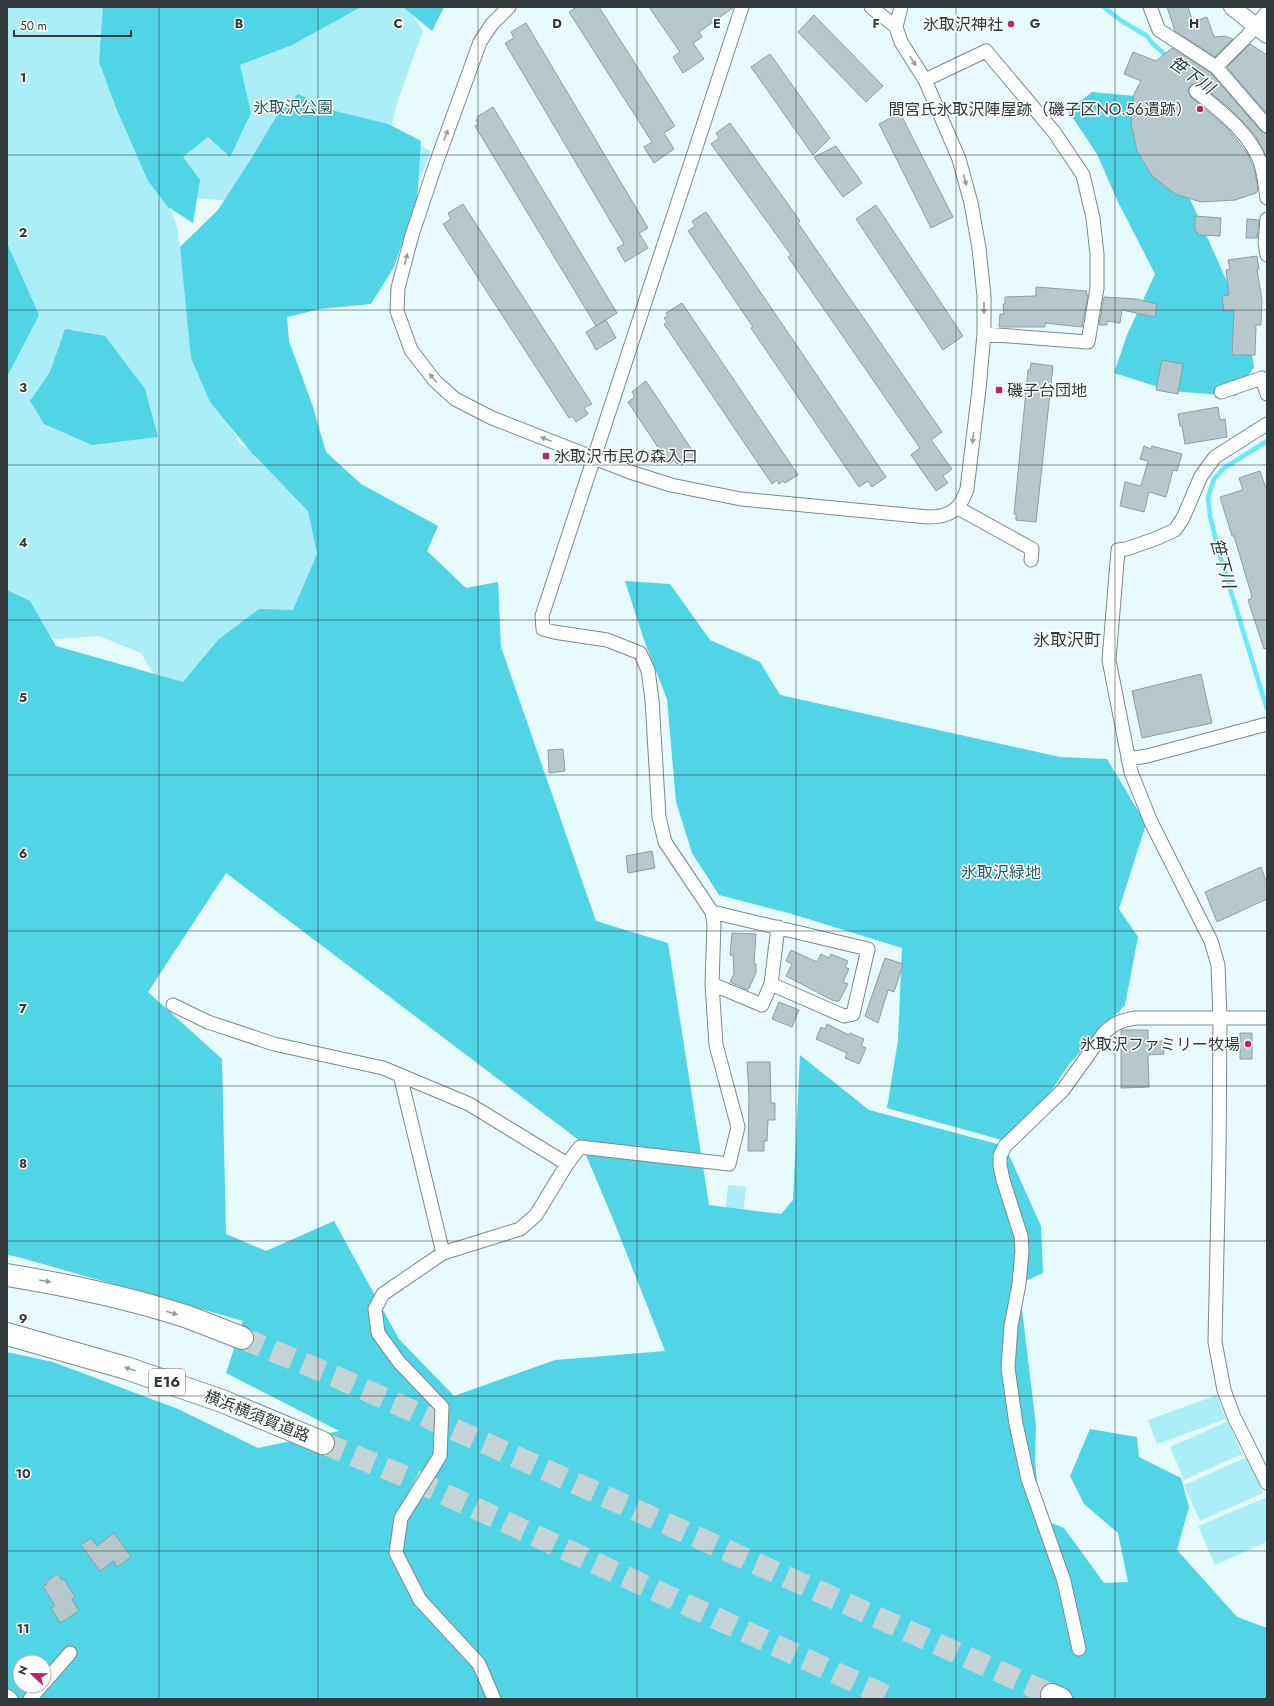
<svg xmlns="http://www.w3.org/2000/svg" width="1274" height="1706" font-family="Jost,'Noto Sans JP',sans-serif">
<style>
.green{fill:#aceef8}
.forest{fill:#51d4e5;fill-rule:evenodd}
.lines{fill:none;stroke-linecap:round;stroke-linejoin:round}
.stream{stroke:#68e8fa;stroke-width:4.5}
.building{fill:#b6c8cb;stroke:#8c9ea1}
.motorway-tunnel{stroke:#c3d3d6;stroke-width:22;stroke-dasharray:22 11;stroke-linecap:butt}
.minor-casing{stroke:#798a8d;stroke-width:15}
.tertiary-casing{stroke:#798a8d;stroke-width:18}
.motorway-casing{stroke:#798a8d;stroke-width:24}
.minor{stroke:#fff;stroke-width:13}
.tertiary{stroke:#fff;stroke-width:16}
.motorway{stroke:#fff;stroke-width:22}
.oneway{fill:#989c9c}
.grid{fill:none;stroke:#32393a;stroke-width:1;stroke-opacity:0.55}
.poi-dot{fill:#b22868;stroke:#fff;stroke-width:1.5}
.labels{text-anchor:middle;dominant-baseline:central;stroke-width:3;stroke-linejoin:round;paint-order:stroke}
.shield{fill:#fff;stroke:#707475;stroke-width:1}
.shield-label{font-size:15px;font-weight:bold;fill:#32393a}
.poi-label{font-size:16px;fill:#32393a;stroke:#fff;text-anchor:end}
.park-label{font-size:16px;fill:#255b62;stroke:#fff}
.street-label{font-size:16px;fill:#32393a;stroke:#fff}
.water-label{font-size:17px;font-style:italic;fill:#1f3639;stroke:#fff}
.neighbourhood-label{font-size:17px;fill:#32393a;stroke:#fff}
.grid-label{font-size:13px;text-anchor:middle;font-weight:bold;fill:#32393a;stroke:#fff;stroke-width:3;stroke-linejoin:round;paint-order:stroke}
</style>
<rect width="100%" height="100%" fill="#e7fafd"/>
<path class="green" d="M7 7H161V185L177 227 195 356 240 444 308 489 336 584 188 692 157 680 141 653 99 636 57 639 16 626 7 611Z
M207 7H407L423 31 398 100 390 133 431 151 416 189 333 209 181 197 173 58Z
M728 1185 746 1187 742 1225 724 1223Z
M1217 1395 1226 1419 1157 1444 1148 1420Z
M1228 1421 1242 1454 1184 1480 1170 1447Z
M1247 1457 1263 1493 1200 1521 1184 1485Z
M1267 1497V1542L1215 1565 1198 1526Z"/>
<path class="forest" d="M103 7H361L292 45 240 65 251 113 230 157 208 137 183 157 200 180 193 223 168 207 148 181 117 110 99 62Z
M403 7H444L432 31Z
M1092 92 1135 96 1161 135 1195 210 1247 326 1254 367 1236 396 1171 391 1114 373 1127 335 1155 274 1117 200 1097 154 1068 111Z
M298 94 335 111 388 124 421 141 417 200 394 267 371 304 320 309 287 317 289 341 312 404 326 452 361 484 438 526 427 551 466 588 498 582 501 647 596 921 668 943 709 1205 781 1214 793 1200 800 1055 869 1110 1005 1146 1041 1226 1043 1273 1019 1284 1036 1426 1035 1459 1040 1514 1049 1522 1064 1528 1104 1583 1128 1582 1118 1533 1084 1504 1070 1476 1090 1429 1137 1437 1139 1457 1181 1478 1189 1507 1177 1550 1237 1617 1267 1628V1699H7V1352L53 1362 178 1409 258 1448 339 1431 226 1373 243 1321 18 1257 7 1255V590L30 601 56 646 183 682 218 640 259 609 293 610 317 554 308 511 251 452 210 402 191 358 180 247 218 210 251 159 276 117ZM226 873 580 1141 613 1219 665 1351 555 1360 454 1396 399 1339 334 1221 266 1251 226 1234 222 1059 148 992ZM20 1662H44V1686H20Z
M7 243 39 315 7 377Z
M65 329 105 336 145 389 158 437 92 445 44 424 30 401 50 372Z
M625 581 670 584 710 640 760 662 780 695 1060 757 1107 759 1146 824 1119 909 1138 937 1125 1005 1069 1064 1016 1144 887 1108 898 1040 902 948 792 914 719 895 692 853 676 802 667 699 645 643Z"/>
<g class="lines">
<path class="stream" d="M1104 7 1120 20 1147 36 1152 43 1169 58
M1267 441 1224 468 1214 479 1208 497 1210 516 1218 549 1267 709"/>
</g>
<path class="building" d="M577 7H599L675 126 664 133 674 149 654 163 644 147 652 142 569 12Z
M649 7H734L699 32 702 37 693 43 704 59 683 73 673 57 680 52Z
M1167 7H1188L1193 22 1207 17 1214 37 1225 36 1233 39 1215 57 1175 31Z
M814 15 883 86 866 102 798 32Z
M526 23 648 228 639 233 648 248 625 262 617 248 624 244 505 43 514 38 511 32Z
M1250 44 1267 55V114L1227 67Z
M1172 48 1211 73 1261 131 1267 134V157L1255 135 1229 108 1201 85 1194 83 1190 86 1188 90 1191 97 1227 128 1248 154 1255 172 1258 190 1256 193 1235 200 1201 202 1175 194 1152 176 1137 151 1131 123 1134 94 1141 81 1124 74 1133 52 1156 61Z
M770 54 830 138 813 155 751 67Z
M493 107 617 313 596 326 475 126 478 124 476 120 478 119 477 117Z
M900 113 953 217 931 228 879 124Z
M730 123 800 221 798 223 942 432 931 440 952 469 943 476 948 483 936 491 911 455 920 448 788 257 791 255 711 144 719 138 716 133Z
M836 146 862 183 843 197 814 157Z
M463 204 592 404 584 408 588 414 576 422 572 416 569 418 443 224 451 219 448 213Z
M876 205 963 336 943 350 856 219Z
M706 212 886 477 872 487 868 481 859 487 751 328 753 327 688 231 695 226 692 221Z
M1195 216 1221 218 1220 236 1198 235V232H1195Z
M1247 219 1259 220 1257 238H1246Z
M1257 256 1259 269H1257L1262 300 1261 325H1256L1255 355H1232L1234 310 1224 311 1222 296 1229 295 1226 270 1230 269 1228 260Z
M1036 287 1087 291 1086 295H1088L1082 327 1045 323V327H999L1000 314H1004L1003 304H1005V297L1036 296Z
M1104 297 1136 299 1157 304 1155 317 1122 310 1120 323 1107 321V325H1099Z
M682 303 798 475 785 483 783 481 779 484 777 480 772 484 664 324 667 322 664 318 668 316 666 313Z
M606 320 616 338 596 350 586 332Z
M1162 360 1183 364 1178 394 1156 390Z
M1031 363 1053 366 1036 522 1016 520V514H1014L1028 370H1030Z
M646 381 696 456 682 465 680 462 677 464 674 460 669 464 628 402 635 397 632 392Z
M1218 407 1220 420 1225 419 1227 437 1185 444 1182 426H1180L1178 414Z
M1144 446 1151 449 1152 446 1182 454 1177 471 1173 470 1166 497 1149 492 1144 512 1120 506 1125 482 1141 486 1148 461 1140 459Z
M1260 471 1267 491V648L1264 649 1248 600 1252 598 1251 593 1234 536H1232L1220 497 1243 490 1239 478Z
M1201 674 1212 723 1142 738 1132 691Z
M563 749 565 771 549 773 548 750Z
M652 851 655 868 628 873 626 856Z
M1261 867 1267 884V899L1217 922 1205 892Z
M732 933 756 934 754 964H756V973L748 990 730 982 734 974 733 955H730Z
M791 950 817 962 821 954 829 958 831 954 848 961 845 967 849 969 843 982 848 984 839 1001H834L786 976 792 964 786 961Z
M885 958 903 964 894 992 888 990 878 1023 865 1016Z
M779 1002 799 1010 792 1027 772 1019Z
M827 1024 849 1035 850 1033 864 1039 861 1046 866 1048 859 1064 845 1058 847 1053 816 1039 821 1027 825 1029Z
M1121 1030H1148V1042L1163 1041 1164 1054 1148 1055 1149 1087 1121 1088Z
M1240 1033H1252V1059H1240Z
M747 1062H770L771 1103H775V1120H768L767 1141H764V1151H748L749 1095Z
M114 1533 131 1557 117 1567 114 1561 100 1571 81 1545 91 1538 97 1546Z
M58 1574 62 1580 64 1579 75 1597 72 1599 79 1611 60 1623 51 1608 55 1606 43 1586 47 1584 46 1581Z"/>
<g class="lines">
<path class="motorway-tunnel" d="M242 1338 334 1376 1052 1695
M323 1443 409 1478 893 1699"/>
<defs>
<path id="minor" d="M509 7 492 24 480 42 435 166 412 235 398 288 397 311 411 350 435 381 455 399 492 418 630 472 671 485 741 499 928 517C950 517 960 510 967 489L979 389 984 334V296L979 248 971 203 959 159 925 80 901 42 896 27 871 7
M1150 7 1159 30 1216 67 1267 126
M896 27 901 7
M1216 67 1248 35 1267 12
M925 80 986 51 1054 132 1083 175 1093 218 1097 254V288L1088 342 984 334
M1196 91C1220 111 1248 131 1260 161 1264 172 1265 186 1267 198
M1267 219 1265 243 1267 255
M1221 392 1262 378 1267 394
M1267 424 1215 457 1201 476 1183 518 1175 530 1155 539 1126 549 1118 550 1109 660 1131 772 1151 822 1211 941 1218 965 1220 1018 1219 1157 1215 1342 1224 1390 1234 1417 1267 1483
M958 508 1032 549 1031 560
M1128 759 1147 756 1267 724
M712 912 868 949 853 1014 844 1016 771 984
M712 984 762 1005 771 984 778 927
M173 1005 208 1022 274 1044 383 1068 469 1104 567 1164
M400 1075 443 1253
M1079 1649 1064 1581 1028 1479 1016 1424 1008 1368 1011 1326 1019 1284 1022 1251 1021 1236 1003 1180 1000 1165V1156L1005 1146 1063 1090 1104 1033C1114 1023 1122 1020 1136 1018H1267
M44 1683 70 1653
M7 1696 11 1699
M30 1699 41 1686
M494 1699 479 1664 420 1600 396 1553 401 1518 440 1456 442 1407 399 1362 378 1333 375 1309 383 1294 443 1253 520 1229 536 1215 567 1164 580 1147 729 1164 738 1127 716 1045 712 984 714 924 712 912 665 842 659 817 652 700 648 670 640 653 607 640 554 632 543 629 542 616 742 7"/>
<path id="tertiary" d="M1232 7 1267 35"/>
<path id="motorway" d="M7 1275C68 1285 129 1298 188 1317 206 1324 224 1331 242 1338
M7 1334 126 1368 222 1401 323 1443
M1052 1695 1061 1699"/>
</defs>
<use href="#minor" class="minor-casing"/>
<use href="#tertiary" class="tertiary-casing"/>
<use href="#motorway" class="motorway-casing"/>
<use href="#minor" class="minor"/>
<use href="#tertiary" class="tertiary"/>
<use href="#motorway" class="motorway"/>
</g>
<defs><path id="oneway-solid" d="M-6-.8H1V-3.2L6.5 0L1 3.2V.8H-6Z"/></defs>
<g class="oneway">
<use href="#oneway-solid" transform="translate(913 61) rotate(59)"/>
<use href="#oneway-solid" transform="translate(446 135) rotate(-70)"/>
<use href="#oneway-solid" transform="translate(965 180) rotate(75)"/>
<use href="#oneway-solid" transform="translate(406 259) rotate(-75)"/>
<use href="#oneway-solid" transform="translate(984 308) rotate(90)"/>
<use href="#oneway-solid" transform="translate(433 378) rotate(-130)"/>
<use href="#oneway-solid" transform="translate(973 438) rotate(97)"/>
<use href="#oneway-solid" transform="translate(546 439) rotate(-159)"/>
<use href="#oneway-solid" transform="translate(45 1281) rotate(10)"/>
<use href="#oneway-solid" transform="translate(172 1313) rotate(16)"/>
<use href="#oneway-solid" transform="translate(130 1369) rotate(-162)"/>
</g>
<path class="grid" d="M159 7V1699M318 7V1699M478 7V1699M637 7V1699M796 7V1699M956 7V1699M1115 7V1699M7 155H1267M7 310H1267M7 465H1267M7 620H1267M7 775H1267M7 931H1267M7 1086H1267M7 1241H1267M7 1396H1267M7 1551H1267"/>
<g class="poi-dot">
<circle cx="1011" cy="24" r="4"/>
<circle cx="1200" cy="109" r="4"/>
<rect x="995" y="386" width="8" height="8" rx="2"/>
<rect x="542" y="452" width="8" height="8" rx="2"/>
<circle cx="1248" cy="1044" r="4"/>
</g>
<g class="labels">
<rect class="shield" x="149" y="1369" width="36" height="26" rx="3"/>
<g class="shield-label">
<text x="167" y="1382">E16</text>
</g>
<g class="poi-label">
<text x="1003" y="24">氷取沢神社</text>
<text x="1192" y="109">間宮氏氷取沢陣屋跡（磯子区NO.56遺跡）</text>
<text x="1007" y="390" text-anchor="start">磯子台団地</text>
<text x="554" y="456" text-anchor="start">氷取沢市民の森入口</text>
<text x="1240" y="1044">氷取沢ファミリー牧場</text>
</g>
<g class="park-label">
<text x="293" y="107">氷取沢公園</text>
<text x="1001" y="872">氷取沢緑地</text>
</g>
<g class="street-label">
<text transform="translate(257 1416) rotate(22)">横浜横須賀道路</text>
</g>
<g class="water-label">
<text transform="translate(1192 75) rotate(36)">笹下川</text>
<text transform="translate(1223 563) rotate(75)">笹下川</text>
</g>
<g class="neighbourhood-label">
<text x="1067" y="640">氷取沢町</text>
</g>
</g>
<g class="grid-label">
<text x="239" y="28">B</text>
<text x="398" y="28">C</text>
<text x="557" y="28">D</text>
<text x="717" y="28">E</text>
<text x="876" y="28">F</text>
<text x="1035" y="28">G</text>
<text x="1194" y="28">H</text>
<text x="23" y="82">1</text>
<text x="23" y="237">2</text>
<text x="23" y="392">3</text>
<text x="23" y="547">4</text>
<text x="23" y="702">5</text>
<text x="23" y="858">6</text>
<text x="23" y="1013">7</text>
<text x="23" y="1168">8</text>
<text x="23" y="1323">9</text>
<text x="23" y="1478">10</text>
<text x="23" y="1633">11</text>
</g>
<rect width="1274" height="1706" fill="none" stroke="#32393a" stroke-width="16"/>
<g transform="translate(32 1674) rotate(292)"><circle r="19" fill="#ffffff" stroke="#adb0b0"/>
<path d="M0-3L7 15L0 10L-7 15Z" fill="#b22868"/>
<text y="-6" font-size="11" font-weight="bold" text-anchor="middle" fill="#32393a">N</text>
</g>
<path d="M14 30v6h117v-6" fill="none" stroke="#32393a" stroke-width="2"/>
<text x="20" y="30" font-size="12" fill="#32393a" stroke="#ffffff" stroke-width="3" paint-order="stroke">50 m</text>
</svg>
